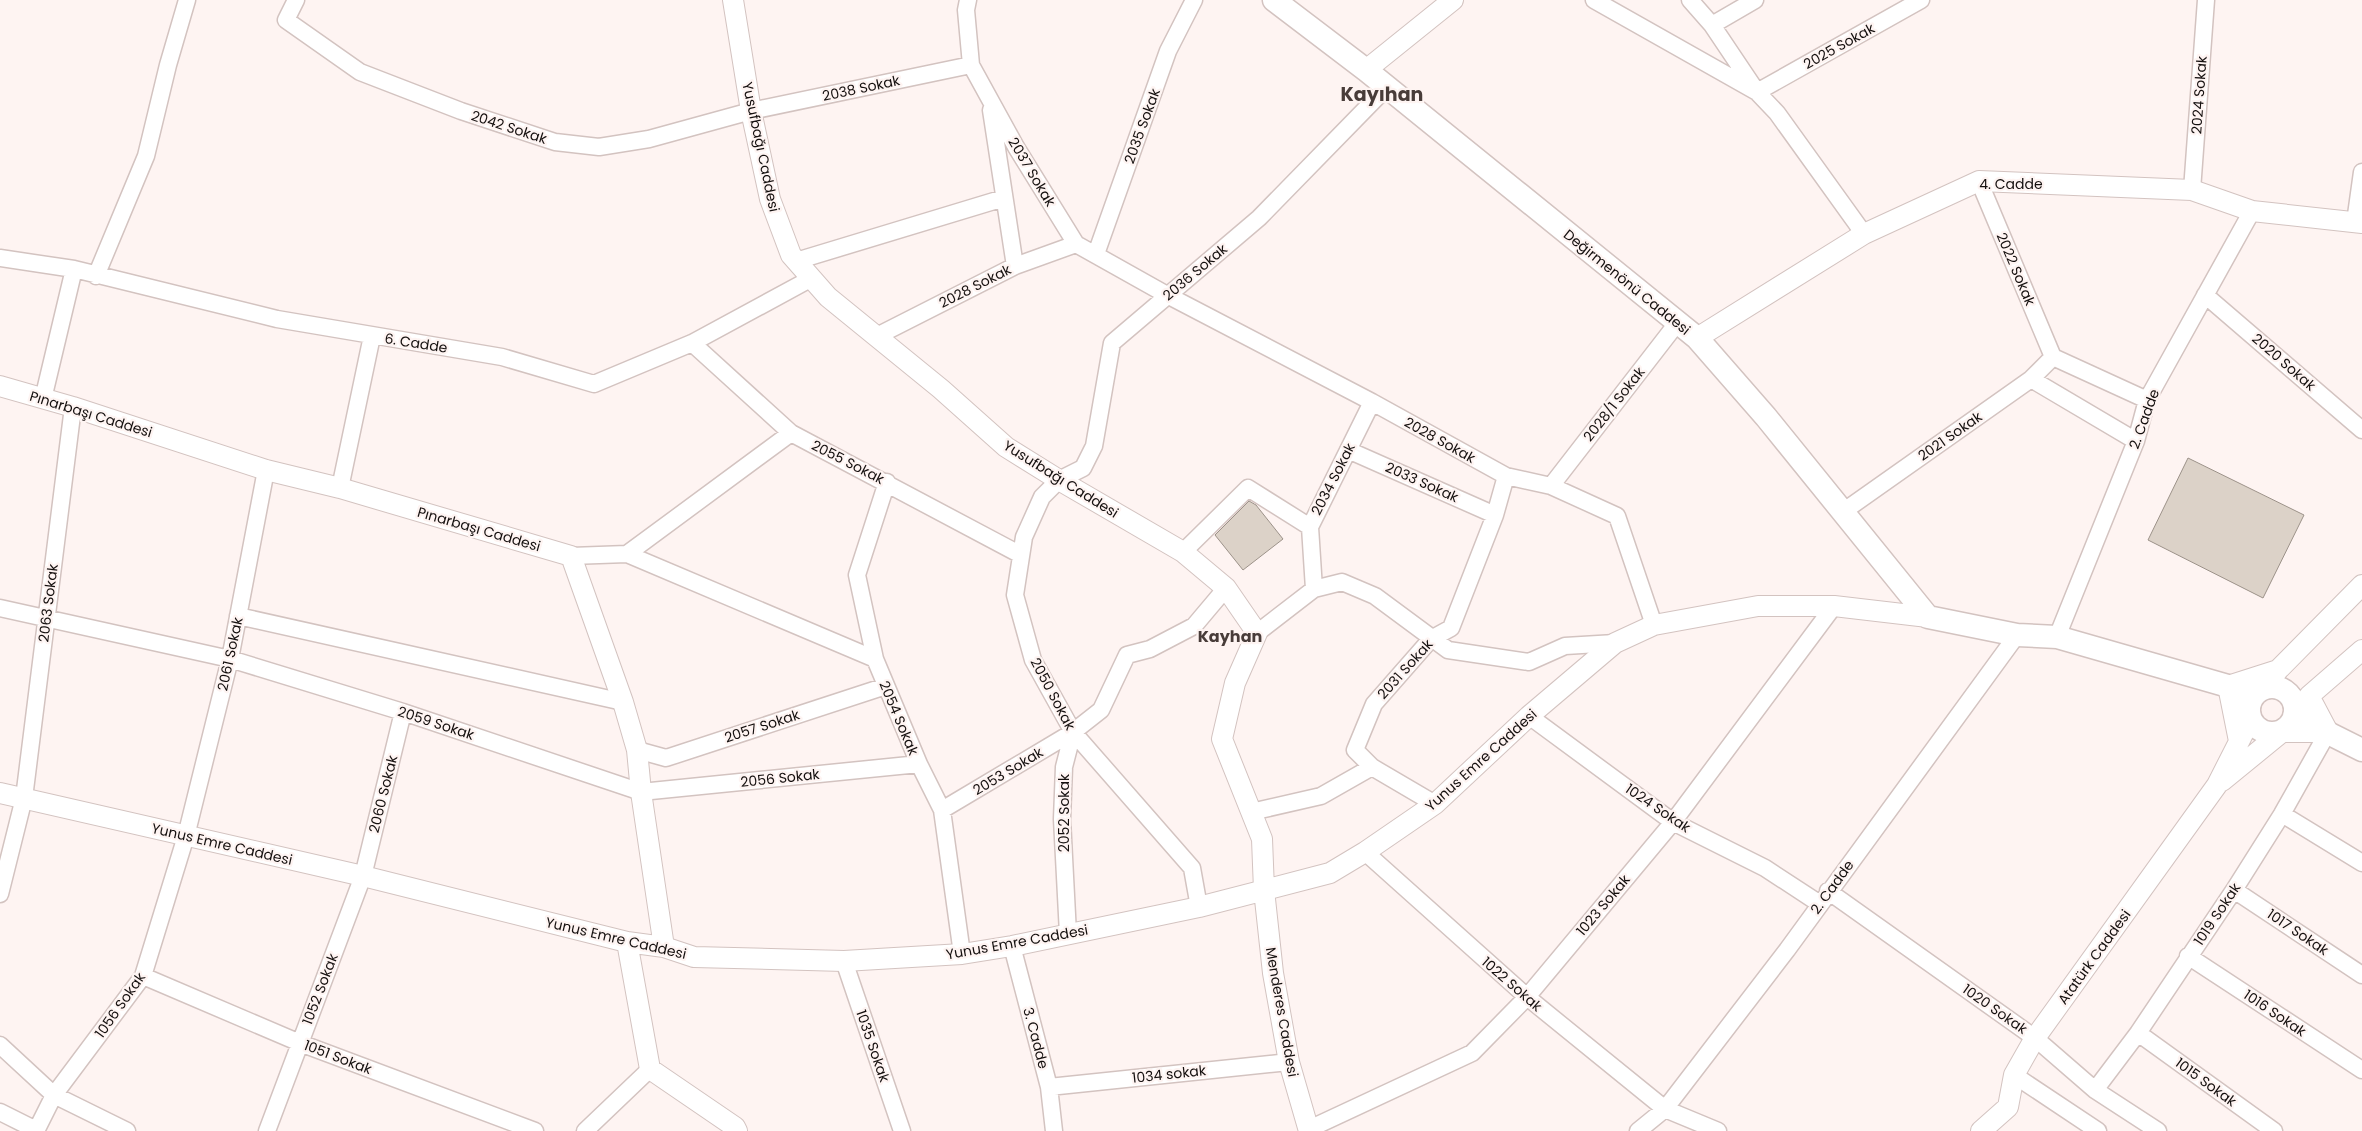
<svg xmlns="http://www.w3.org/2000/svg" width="2362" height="1131" font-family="Poppins,sans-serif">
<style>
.building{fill:#dcd2c8;stroke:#9c9289}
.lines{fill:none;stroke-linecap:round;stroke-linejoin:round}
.minor-casing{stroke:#d3c3c0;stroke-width:19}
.tertiary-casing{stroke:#d3c3c0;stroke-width:22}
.secondary-casing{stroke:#d3c3c0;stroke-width:25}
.minor{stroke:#fff;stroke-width:16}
.tertiary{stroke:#fff;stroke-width:20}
.secondary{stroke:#fff;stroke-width:22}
.labels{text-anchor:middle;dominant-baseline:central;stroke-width:4.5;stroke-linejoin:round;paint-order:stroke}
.street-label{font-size:14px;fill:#140f0e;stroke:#fef4f2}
.quarter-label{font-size:16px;font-weight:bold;fill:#483c39;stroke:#fef4f2}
.district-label{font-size:19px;font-weight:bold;fill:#483c39;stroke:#fef4f2}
</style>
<rect width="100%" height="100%" fill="#fef4f2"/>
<path class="building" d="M2188 458 2304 515 2263 598 2148 540Z
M1249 501 1256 505 1283 539 1243 570 1215 535Z"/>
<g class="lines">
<defs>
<path id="minor" d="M296 0 286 20 360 72 461 111 555 142 599 147 649 139 751 111 971 65
M968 0 966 10 971 65 1016 147 1076 244 1167 295 1372 402 1506 476 1551 486 1617 516 1654 625
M1594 0 1757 92 1777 113 1864 234
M1690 0 1712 25 1757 92 1921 0
M1712 25 1755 0
M991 110 1015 266
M1979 181 2053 357
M2192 190 2206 0
M2355 222 2362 172
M1096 254 1168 51 1194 0
M0 258 74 269 277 319 502 357 594 384 692 343 812 278
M796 261 1004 198
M96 276 146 156 168 65 187 0
M2205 295 2362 430
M877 336 1015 266 1076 244
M692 343 791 433 1021 555
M2053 357 2147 400
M2031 379 2136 441
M43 399 74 269
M1348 450 1495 515
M887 482 857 575 875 659 919 764 942 810 962 954
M1551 486 1678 322
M340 488 372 336
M1844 511 2031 379 2053 357
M1183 552 1248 488 1310 527
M627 554 875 659
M571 556 627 554 791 433
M1314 589 1310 527 1372 402
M0 608 230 659 403 712 641 792 919 764
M238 616 623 702
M1257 633 1314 589 1342 582 1375 596 1448 650 1529 662 1565 646 1615 643
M2057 637 2136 441 2147 400 2252 211
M1529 716 1673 822 1765 868 1820 904
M637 750 666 758 886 686
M1435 804 1372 767 1355 750 1374 704 1431 639 1451 628 1495 515 1506 476
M942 810 1073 732 1101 710 1127 655 1150 649 1194 626 1226 588
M1251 812 1321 796 1372 767
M2282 814 2362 863
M1365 852 1527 997 1665 1109 1718 1131
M2234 890 2362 975
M1828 891 2035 1038 2095 1090 2158 1131
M0 894 24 798 73 407
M1199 907 1192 868 1073 732 1033 660 1015 595 1024 537 1042 497 1059 480 1083 468 1094 446 1112 343 1259 218 1386 88
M1068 934 1062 819 1064 767 1073 732
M1012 946 1049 1087 1054 1131
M2188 956 2362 1070
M844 961 902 1131
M143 976 300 1043 535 1131
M2138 1033 2274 1131
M0 1045 54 1095 127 1131
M2014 1075 2098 1131
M1049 1087 1289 1062
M2095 1090 2138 1033 2234 890 2282 814 2328 732
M0 1112 36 1130
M1309 1129 1472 1053 1527 997 1673 822 1834 606
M36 1131 54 1095 143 976 186 836 230 659 266 470
M267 1131 363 876 403 712
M585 1131 650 1069
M1638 1131 1665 1109 1787 950 2017 635"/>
<path id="tertiary" d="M733 0 751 111 770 199 791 255 828 297 941 389 1006 447 1059 480 1183 552 1226 588 1257 633 1235 683 1222 739 1262 839 1264 890 1273 973 1289 1062 1309 1131
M1366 70 1453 0
M1697 338 1864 234 1979 181 2192 190 2252 211 2362 223
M0 386 73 407 266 470 340 488 571 556 623 702 637 750 641 792 664 947
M2265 688 2278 670 2362 585
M2239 741 2228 686 2278 670
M2222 781 2282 732H2328L2309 696 2362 650
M0 793 363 876 627 942 664 947 694 957 844 961 962 954 1012 946 1199 907 1330 873 1365 852 1435 804 1529 716 1615 643 1654 625 1758 606H1834L1928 617
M627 942 650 1069 735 1127 737 1131
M1981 1131 2008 1107 2014 1075 2035 1038 2217 785 2248 724 2249 713"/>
<path id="secondary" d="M1274 0 1366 70 1697 338 1766 417 1928 617 2017 635 2057 637 2228 686 2252 697
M2249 710a23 23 0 1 1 46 0a23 23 0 1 1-46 0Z
M2294 716 2362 750"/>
</defs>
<use href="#minor" class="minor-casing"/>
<use href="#tertiary" class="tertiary-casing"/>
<use href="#secondary" class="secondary-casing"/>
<use href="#minor" class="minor"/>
<use href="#tertiary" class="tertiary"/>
<use href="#secondary" class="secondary"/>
</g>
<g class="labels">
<g class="street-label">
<text transform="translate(1839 46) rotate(-29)">2025 Sokak</text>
<text transform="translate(861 88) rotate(-12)">2038 Sokak</text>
<text transform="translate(2199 95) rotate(-86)">2024 Sokak</text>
<text transform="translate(1142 126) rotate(-70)">2035 Sokak</text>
<text transform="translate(509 127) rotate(18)">2042 Sokak</text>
<text transform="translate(761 147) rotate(78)">Yusufbağı Caddesi</text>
<text transform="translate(1032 172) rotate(59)">2037 Sokak</text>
<text x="2011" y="184">4. Cadde</text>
<text transform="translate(2016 269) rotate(67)">2022 Sokak</text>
<text transform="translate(1195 272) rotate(-40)">2036 Sokak</text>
<text transform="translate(1627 282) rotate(39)">Değirmenönü Caddesi</text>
<text transform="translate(975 286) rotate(-27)">2028 Sokak</text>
<text transform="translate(416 343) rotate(9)">6. Cadde</text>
<text transform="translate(2284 362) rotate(41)">2020 Sokak</text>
<text transform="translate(1614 404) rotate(-52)">2028/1 Sokak</text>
<text transform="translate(91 414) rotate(17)">Pınarbaşı Caddesi</text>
<text transform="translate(2144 419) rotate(-70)">2. Cadde</text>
<text transform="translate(1950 436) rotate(-35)">2021 Sokak</text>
<text transform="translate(1440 440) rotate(29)">2028 Sokak</text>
<text transform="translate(848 462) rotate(27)">2055 Sokak</text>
<text transform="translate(1061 479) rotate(32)">Yusufbağı Caddesi</text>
<text transform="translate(1333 479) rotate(-63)">2034 Sokak</text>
<text transform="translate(1422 482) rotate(24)">2033 Sokak</text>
<text transform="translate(479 529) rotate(16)">Pınarbaşı Caddesi</text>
<text transform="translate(48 603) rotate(-83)">2063 Sokak</text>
<text transform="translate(230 654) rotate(-78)">2061 Sokak</text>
<text transform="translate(1405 669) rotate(-48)">2031 Sokak</text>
<text transform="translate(1053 694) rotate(62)">2050 Sokak</text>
<text transform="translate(899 718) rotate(67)">2054 Sokak</text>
<text transform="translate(436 723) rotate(18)">2059 Sokak</text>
<text transform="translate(762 726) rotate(-18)">2057 Sokak</text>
<text transform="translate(1481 760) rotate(-42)">Yunus Emre Caddesi</text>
<text transform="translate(1008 771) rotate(-31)">2053 Sokak</text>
<text transform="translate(780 778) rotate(-6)">2056 Sokak</text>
<text transform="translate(383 794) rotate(-76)">2060 Sokak</text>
<text transform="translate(1658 808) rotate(34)">1024 Sokak</text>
<text transform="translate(1064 813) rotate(-90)">2052 Sokak</text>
<text transform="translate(222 844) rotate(13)">Yunus Emre Caddesi</text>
<text transform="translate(1832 887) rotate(-54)">2. Cadde</text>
<text transform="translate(1603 905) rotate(-50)">1023 Sokak</text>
<text transform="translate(2217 914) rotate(-56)">1019 Sokak</text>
<text transform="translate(2298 932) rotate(34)">1017 Sokak</text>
<text transform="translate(616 938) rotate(13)">Yunus Emre Caddesi</text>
<text transform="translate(1017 942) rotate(-10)">Yunus Emre Caddesi</text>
<text transform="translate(2094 957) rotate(-54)">Atatürk Caddesi</text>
<text transform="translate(1512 984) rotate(41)">1022 Sokak</text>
<text transform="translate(320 989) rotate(-69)">1052 Sokak</text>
<text transform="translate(120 1005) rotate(-55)">1056 Sokak</text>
<text transform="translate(1995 1009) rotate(35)">1020 Sokak</text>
<text transform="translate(1282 1012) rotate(80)">Menderes Caddesi</text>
<text transform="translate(2275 1013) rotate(34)">1016 Sokak</text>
<text transform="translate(1036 1038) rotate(75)">3. Cadde</text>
<text transform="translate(873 1046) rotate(71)">1035 Sokak</text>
<text transform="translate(338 1057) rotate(21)">1051 Sokak</text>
<text transform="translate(1169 1074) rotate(-6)">1034 sokak</text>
<text transform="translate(2206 1082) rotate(36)">1015 Sokak</text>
</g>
<g class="quarter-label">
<text x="1230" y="636">Kayhan</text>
</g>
<g class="district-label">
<text x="1382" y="94">Kayıhan</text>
</g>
</g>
</svg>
